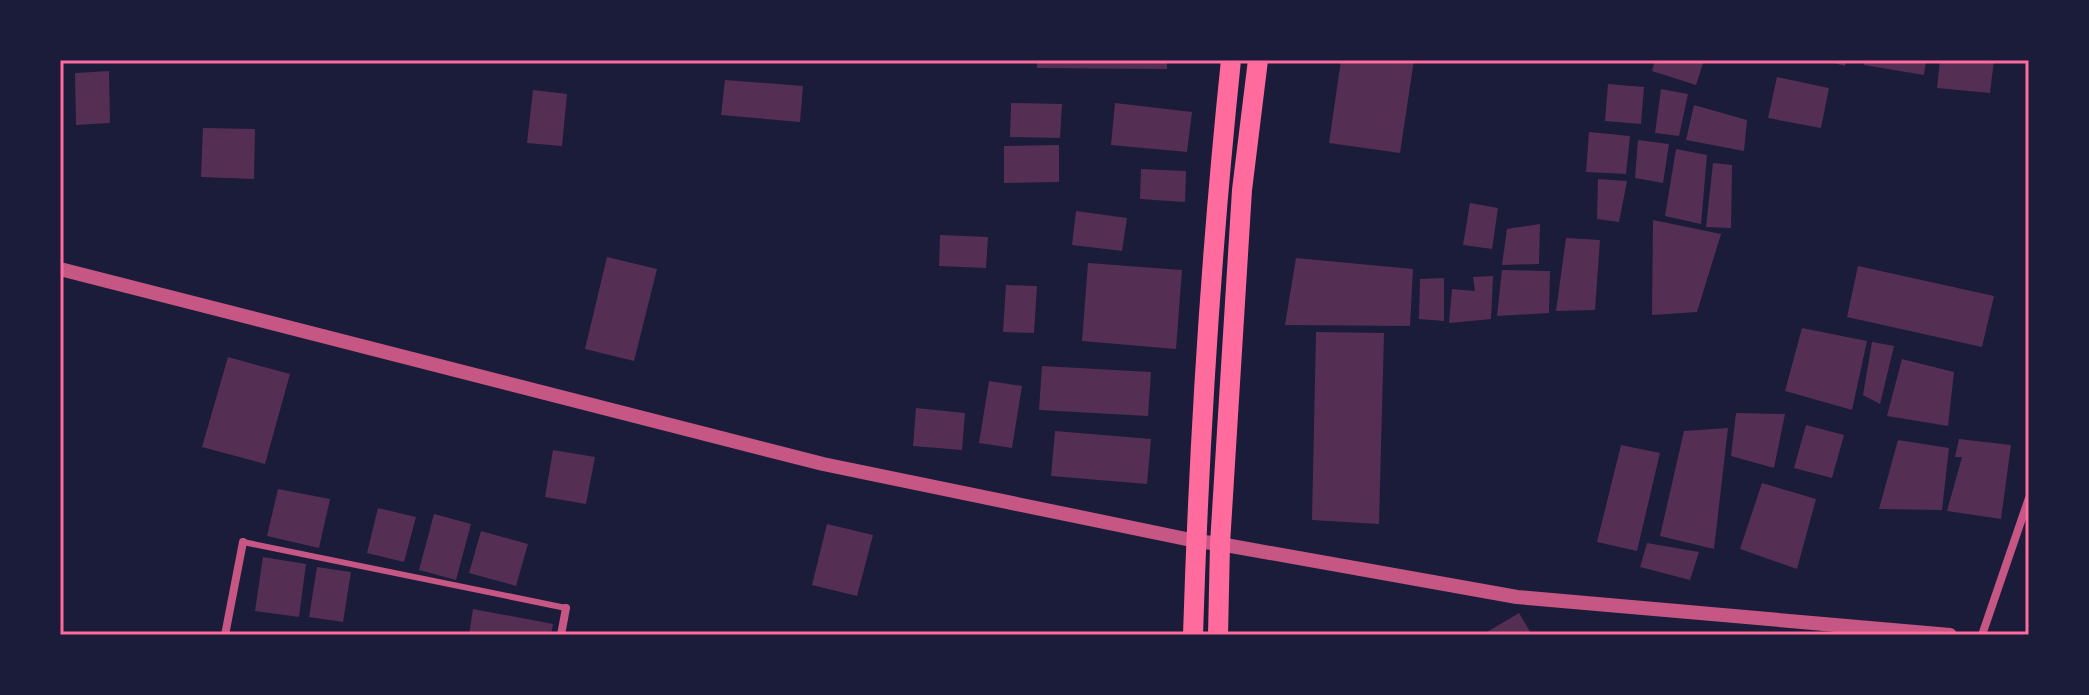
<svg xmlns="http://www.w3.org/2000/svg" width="2089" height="695" font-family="'Titillium Web',sans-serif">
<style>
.building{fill:#542f53}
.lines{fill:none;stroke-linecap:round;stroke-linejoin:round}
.service{stroke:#c65784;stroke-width:6}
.minor{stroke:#c65784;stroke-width:8}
.tertiary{stroke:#c65784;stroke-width:14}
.primary{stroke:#ff6b9d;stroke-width:20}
.neatline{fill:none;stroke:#ff6b9d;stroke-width:3}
</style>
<rect width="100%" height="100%" fill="#1b1b3a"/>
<path class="building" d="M1037 60H1167V69L1037 68Z
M1341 60H1414L1400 153 1329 143Z
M1655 60H1704L1696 85 1652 71Z
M1823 60H1846L1845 66Z
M1865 60H1926L1924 75 1864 65Z
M1940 60H1994L1990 93 1937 88Z
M109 71 110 123 76 125 75 73Z
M1777 77 1829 88 1821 128 1768 118Z
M725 80 803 86 800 122 721 115Z
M1608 84 1644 87 1641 124 1605 121Z
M1661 89 1688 94 1679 136 1655 133Z
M533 90 567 94 562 146 527 143Z
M1011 103 1062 104 1060 138 1010 137Z
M1115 103 1192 112 1187 152 1111 145Z
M1694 105 1747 120 1744 151 1686 140Z
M203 128 255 129 254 179 201 177Z
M1589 132 1630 136 1626 174 1586 172Z
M1638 140 1669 144 1663 183 1635 178Z
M1059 145V182L1004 183V146Z
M1676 149 1707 155 1701 224 1665 216Z
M1713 163 1732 165 1731 228 1706 227Z
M1141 169 1186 171 1185 202 1140 199Z
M1598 179 1627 181 1619 222 1597 219Z
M1470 203 1498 208 1492 249 1463 245Z
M1076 211 1127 218 1122 251 1072 245Z
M1653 220 1721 234 1697 312 1652 315Z
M1540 224 1539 264 1502 265 1507 229Z
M940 235 988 237 986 268 939 266Z
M1566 238 1600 240 1595 310 1556 311Z
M607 257 657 269 634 361 585 349Z
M1296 258 1413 269 1410 326 1285 325Z
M1088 263 1182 270 1176 349 1082 341Z
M1858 266 1994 296 1982 347 1847 317Z
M1502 270 1550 271 1549 313 1497 316Z
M1493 276 1491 319 1449 323 1452 289 1475 291 1473 277Z
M1444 278V321L1419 319 1420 279Z
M1006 285 1037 286 1034 333 1003 332Z
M1802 328 1867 341 1852 410 1785 391Z
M1316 332 1384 333 1379 524 1312 520Z
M1872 342 1894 346 1880 404 1863 395Z
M228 357 290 374 265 464 202 447Z
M1902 359 1954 372 1948 426 1887 416Z
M1042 366 1151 372 1148 416 1039 410Z
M989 381 1022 386 1012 448 979 443Z
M916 408 965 413 962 450 913 446Z
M1736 413 1785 414 1774 468 1731 456Z
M1806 425 1844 435 1832 478 1794 468Z
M1728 428 1714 549 1660 536 1684 431Z
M1055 431 1151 439 1147 484 1051 476Z
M1959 439 2011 445 2001 519 1947 511 1962 457H1955Z
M1898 440 1949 448 1942 510 1879 509Z
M1621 445 1660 453 1637 551 1597 542Z
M553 450 595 457 586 504 545 497Z
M1762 483 1816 499 1797 569 1740 549Z
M278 489 330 499 319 548 267 536Z
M378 508 416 517 404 562 367 553Z
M434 514 471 524 456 580 419 570Z
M827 524 873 535 857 596 812 585Z
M481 531 528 544 516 586 469 573Z
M1647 543 1699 552 1690 580 1640 567Z
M263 557 306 564 299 617 255 611Z
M317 567 351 572 343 622 309 617Z
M473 609 553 624 551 635H469Z
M1519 613 1532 635H1482Z"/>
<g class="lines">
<path class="service" d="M243 542 566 608"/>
<path class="minor" d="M225 635 243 542
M561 635 566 608
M1982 635 2029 498"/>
<path class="tertiary" d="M60 269 823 464 1196 541 1220 544 1517 597 1950 635"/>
<path class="primary" d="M1193 635C1199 443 1211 251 1231 60
M1218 635 1220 544 1242 190 1258 60"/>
</g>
<rect width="2089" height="695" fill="none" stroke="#1b1b3a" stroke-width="124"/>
<rect x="62" y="62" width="1965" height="571" class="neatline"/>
</svg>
